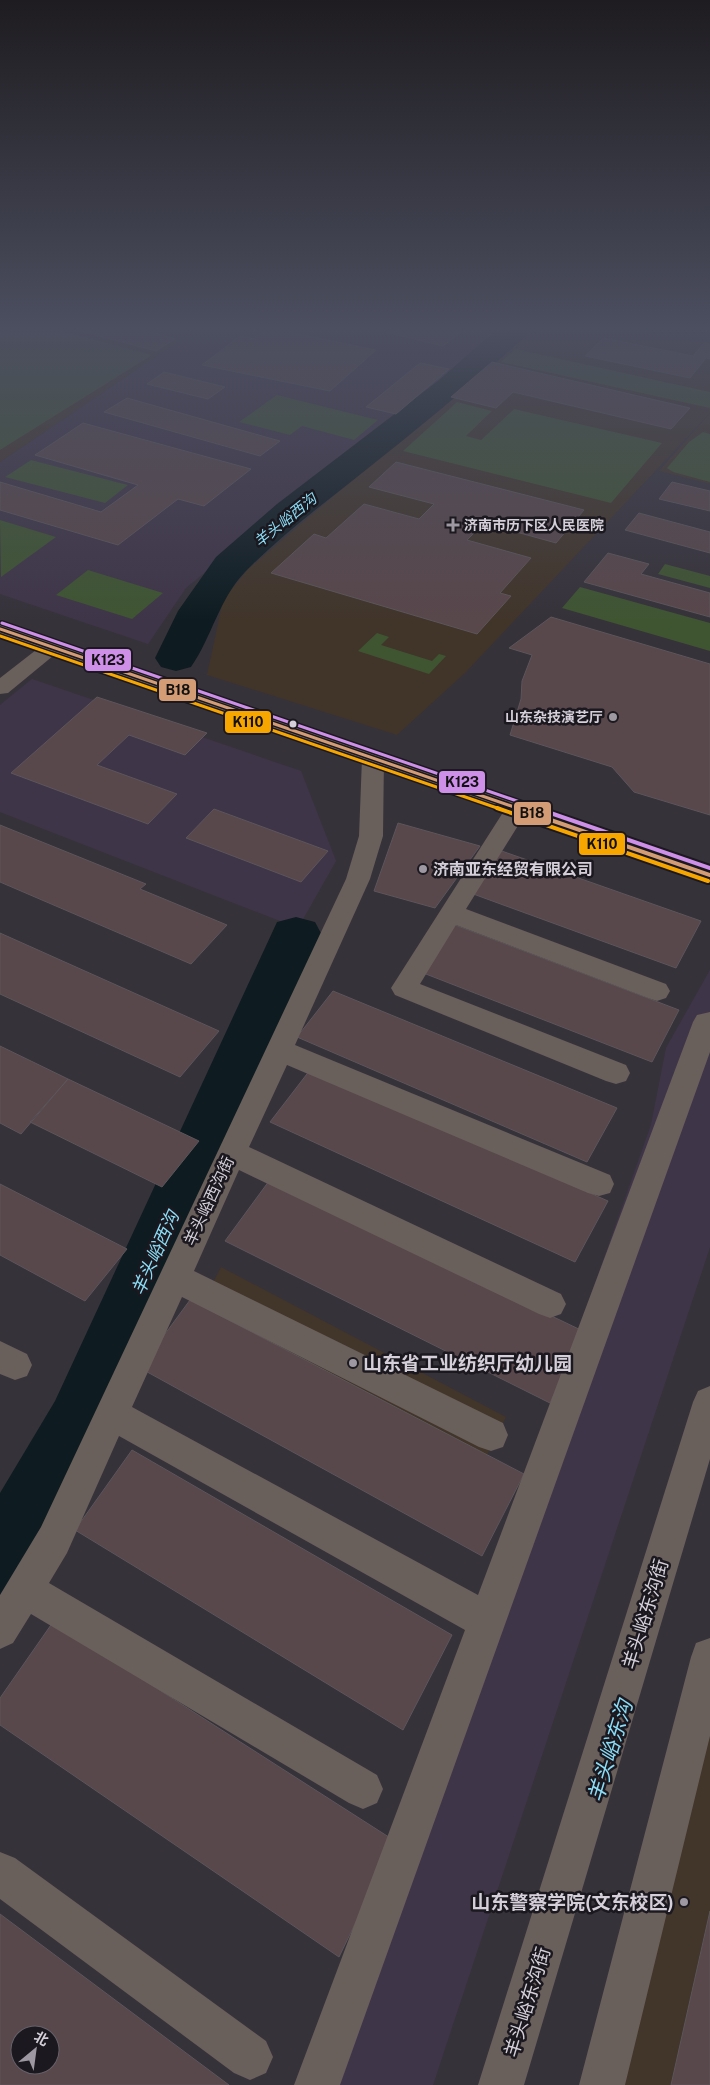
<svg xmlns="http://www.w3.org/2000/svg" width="710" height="2085" font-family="'Public Sans','Noto Sans SC',sans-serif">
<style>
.built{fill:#3f3548}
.education{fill:#42352a}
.medical{fill:#41352a}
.green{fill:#3f5532}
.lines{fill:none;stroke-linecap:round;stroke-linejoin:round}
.river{fill:#0e1c21;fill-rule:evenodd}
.building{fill:#58474b;stroke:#5c565a;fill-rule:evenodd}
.minor{fill:#695f5b;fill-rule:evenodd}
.major{fill:#76685f;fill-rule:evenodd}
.bus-1-far1-casing{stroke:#1b181f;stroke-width:6}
.bus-1-casing{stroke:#1b181f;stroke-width:8}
.bus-2-far1-casing{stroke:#1b181f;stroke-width:6}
.bus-2-casing{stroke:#1b181f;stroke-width:8}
.bus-3-far1-casing{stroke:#1b181f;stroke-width:6}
.bus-3-casing{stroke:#1b181f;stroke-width:8}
.bus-1-far1{stroke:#d39c74;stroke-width:3}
.bus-1{stroke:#d39c74;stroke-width:4}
.bus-2-far1{stroke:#f7a600;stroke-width:3}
.bus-2{stroke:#f7a600;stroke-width:4}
.bus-3-far1{stroke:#ce8fe9;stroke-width:3}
.bus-3{stroke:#ce8fe9;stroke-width:4}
.poi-dot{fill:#9d98a1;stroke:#1b181f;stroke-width:2}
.bus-dot{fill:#d4cfd9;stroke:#1b181f;stroke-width:2}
.labels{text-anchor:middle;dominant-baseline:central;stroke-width:5;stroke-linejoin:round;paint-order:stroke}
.far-poi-label{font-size:14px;font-weight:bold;fill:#d4cfd9;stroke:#1b181f;text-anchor:start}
.far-water-label{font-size:15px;font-style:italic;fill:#8addf7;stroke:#1b181f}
.poi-label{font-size:16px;font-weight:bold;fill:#d4cfd9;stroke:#1b181f;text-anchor:start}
.street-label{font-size:16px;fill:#d4cfd9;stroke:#1b181f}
.water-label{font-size:18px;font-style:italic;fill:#8addf7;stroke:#1b181f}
.near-poi-label{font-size:19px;font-weight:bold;fill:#d4cfd9;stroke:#1b181f;text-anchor:start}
.near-street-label{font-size:19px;fill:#d4cfd9;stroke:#1b181f}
.near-water-label{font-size:21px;font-style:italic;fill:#8addf7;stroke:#1b181f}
.line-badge{stroke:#1b181f;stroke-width:2}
.pale-badge-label{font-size:14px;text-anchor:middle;font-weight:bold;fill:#111}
</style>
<rect width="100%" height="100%" fill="#36323a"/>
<path class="built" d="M197 329H470L496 335 186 588 148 644 0 594V462Z
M32 679 301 771 336 861 298 928 0 812V705Z
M710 970V1247L433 2085H300L503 1543 651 1125 666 1048Z"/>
<path class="education" d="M0 329H197L0 462Z
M522 329H621L695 341H710V411L491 362Z
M710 413V484L659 471Z
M221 1267 506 1417 485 1459 200 1308Z
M710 1691V2085H615Z"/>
<path class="medical" d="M491 362 710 411V413L465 673 397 735 207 675 223 600 248 569Z"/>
<path class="green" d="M2 329H53L152 355 0 450V331Z
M515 349 710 392V408L501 362Z
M277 395 378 420 354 440 302 426 290 435 239 422Z
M457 402 492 411 466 436 481 440 514 409 662 443 611 503 403 451Z
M703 432 710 434V482L673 472 667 468 689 442Z
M31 460 128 485 105 503 5 477Z
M0 520 56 537 1 577Z
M665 564 710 576V588L658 574Z
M88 570 163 593 132 619 56 595Z
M580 587 710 623V651L562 608Z
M377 633 389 637 381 645 432 661 439 654 446 656 429 674 358 651Z"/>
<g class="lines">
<path class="river" d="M497 329H531L527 335C475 382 421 426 367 469 326 502 282 534 245 572 219 599 212 637 191 667L176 671 161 667 155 658 178 611 216 557 277 504 439 380Z
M296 917 315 922 322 935 292 1013 115 1424 105 1447 27 1591 0 1602V1493L55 1401 277 922Z"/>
</g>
<path class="building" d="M73 329H139L175 339 156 351Z
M266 329H273L376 350 330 391 202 365 240 336 254 339Z
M373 329H451L461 332 443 346Z
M603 338 693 356 704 343 710 344V359L706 358 690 378 585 356Z
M492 362 690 408 671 429 513 392 496 408 451 397Z
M420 363 449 369 396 414 366 407Z
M164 372 225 387 208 399 147 384Z
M127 398 280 441 260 456 104 412Z
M83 423 251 469 204 506 178 499 118 545 0 510V482L101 512 138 485 35 455Z
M396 462 584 510 556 543 484 523 467 540 531 558 500 593 511 596 477 634 271 573 314 534 326 538 364 504 419 519 434 504 369 487Z
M672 482 710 491V511L659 499Z
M639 513 710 532V553L625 530Z
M608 553 649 564 641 574 710 593V617L584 582Z
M551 617 710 664V815L634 792 612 767 510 735 521 699 522 681 532 655 509 648Z
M97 697 207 733 185 755 129 735 97 765 177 794 148 824 11 773Z
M214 809 328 851 301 882 186 838Z
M398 823 480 846 435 908 374 891Z
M0 825 146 884 140 889 227 925 191 964 0 882Z
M496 849 701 921 676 968 465 891Z
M447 922 679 1010 652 1062 413 969Z
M0 933 219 1031 180 1077 0 994Z
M333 991 617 1108 587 1162 297 1037Z
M0 1046 68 1079 21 1134 0 1123Z
M310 1070 608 1201 575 1262 270 1122Z
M68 1079 199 1141 162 1187 30 1122Z
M269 1181 585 1332 550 1403 225 1241Z
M0 1184 127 1249 85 1301 0 1255Z
M190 1300 524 1474 482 1556 140 1368Z
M132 1450 452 1635 403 1730 75 1530Z
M53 1622 395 1841 339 1957 0 1725V1698Z
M710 1911V2085H671Z
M0 1914 229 2085H0ZM20 2035H50V2065H20Z"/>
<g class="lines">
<path class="minor" d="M52 641 59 643 62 647 59 651 8 693 0 694V678L45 643Z
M373 751 381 753 384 758 383 836 370 879 295 1045 610 1175 614 1184 610 1193 599 1196 588 1193 287 1065 249 1147 561 1294 566 1304 561 1314 550 1318 539 1314 239 1170 194 1271 503 1423 508 1435 503 1447 491 1451 479 1447 182 1297 132 1407 478 1595 693 1022 697 1015 710 1012V1052L340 2085H294L465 1630 119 1436 67 1553 49 1583 377 1775 383 1789 377 1803 363 1809 349 1803 31 1614 13 1643 0 1649V1595L41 1527 346 879 359 836 362 758 365 753Z
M517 801 525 803 529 808 466 909 666 984 670 991 666 998 657 1001 648 998 456 925 420 984 626 1065 630 1073 626 1081 616 1084 606 1081 395 995 391 988 509 803Z
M0 1341 27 1354 32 1365 27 1376 15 1380 0 1374Z
M710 1386V1459L524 2085H478L693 1402 698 1391Z
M710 1638V1736L625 2085H579L691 1657 696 1643Z
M0 1852 15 1858 266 2041 273 2057 266 2073 250 2080 234 2073 0 1899Z"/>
<path class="major" d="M0 623 710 866V883L0 636Z"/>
<defs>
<path id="bus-1-far1" d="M0 629 520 809"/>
<path id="bus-1" d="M516 808 710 875"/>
<path id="bus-2-far1" d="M0 636 500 809"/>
<path id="bus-2" d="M497 808 708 881"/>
<path id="bus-3-far1" d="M2 623 540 809"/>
<path id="bus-3" d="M536 808 710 868"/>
</defs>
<use href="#bus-1-far1" class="bus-1-far1-casing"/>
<use href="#bus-1" class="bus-1-casing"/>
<use href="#bus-2-far1" class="bus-2-far1-casing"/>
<use href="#bus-2" class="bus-2-casing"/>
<use href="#bus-3-far1" class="bus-3-far1-casing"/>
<use href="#bus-3" class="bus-3-casing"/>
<use href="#bus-1-far1" class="bus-1-far1"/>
<use href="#bus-1" class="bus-1"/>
<use href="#bus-2-far1" class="bus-2-far1"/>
<use href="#bus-2" class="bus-2"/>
<use href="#bus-3-far1" class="bus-3-far1"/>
<use href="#bus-3" class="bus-3"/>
</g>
<linearGradient id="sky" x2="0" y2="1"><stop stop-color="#1e1c20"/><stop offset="0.53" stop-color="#4c4f60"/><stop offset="1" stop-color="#4c4f60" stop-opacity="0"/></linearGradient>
<rect width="710" height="621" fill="url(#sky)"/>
<g class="poi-dot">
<path d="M450.5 517.5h5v5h5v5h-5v5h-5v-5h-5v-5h5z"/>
<circle cx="613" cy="717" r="5"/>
<circle cx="423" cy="869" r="5"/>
<circle cx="353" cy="1363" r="5"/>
<circle cx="684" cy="1902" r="5"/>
</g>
<circle class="bus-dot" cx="293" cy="724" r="4.5"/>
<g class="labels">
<g class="far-poi-label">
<text x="464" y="525">济南市历下区人民医院</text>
<text x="603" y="717" text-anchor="end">山东杂技演艺厅</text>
</g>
<g class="far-water-label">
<text transform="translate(285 520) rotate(-39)">羊头峪西沟</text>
</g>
<g class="poi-label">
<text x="433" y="869">济南亚东经贸有限公司</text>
</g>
<g class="street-label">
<text transform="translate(209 1201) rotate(-65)">羊头峪西沟街</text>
</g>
<g class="water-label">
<text transform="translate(155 1253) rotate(-66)">羊头峪西沟</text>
</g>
<g class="near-poi-label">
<text x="363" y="1363">山东省工业纺织厅幼儿园</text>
<text x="674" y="1902" text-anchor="end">山东警察学院(文东校区)</text>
</g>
<g class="near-street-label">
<text transform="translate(645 1614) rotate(-73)">羊头峪东沟街</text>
<text transform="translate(527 2002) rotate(-73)">羊头峪东沟街</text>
</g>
<g class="near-water-label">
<text transform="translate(610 1751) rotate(-73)">羊头峪东沟</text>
</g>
</g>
<g class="line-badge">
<rect x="84" y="648" width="48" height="24" rx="5" fill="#ce8fe9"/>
<rect x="158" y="678" width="39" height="24" rx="5" fill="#d39c74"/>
<rect x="224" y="710" width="48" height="24" rx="5" fill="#f7a600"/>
<rect x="438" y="770" width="48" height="24" rx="5" fill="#ce8fe9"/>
<rect x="513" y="801" width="39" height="25" rx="5" fill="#d39c74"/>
<rect x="578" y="832" width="48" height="24" rx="5" fill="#f7a600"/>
</g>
<g class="pale-badge-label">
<text x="108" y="665">K123</text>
<text x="178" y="695">B18</text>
<text x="248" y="727">K110</text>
<text x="462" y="787">K123</text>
<text x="532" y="818">B18</text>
<text x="602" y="849">K110</text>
</g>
<g transform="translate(35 2050) rotate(29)"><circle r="24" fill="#1b181f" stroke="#656169"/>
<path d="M0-4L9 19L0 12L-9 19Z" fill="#9d98a1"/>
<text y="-8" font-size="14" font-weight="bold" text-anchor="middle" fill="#d4cfd9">北</text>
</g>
</svg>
